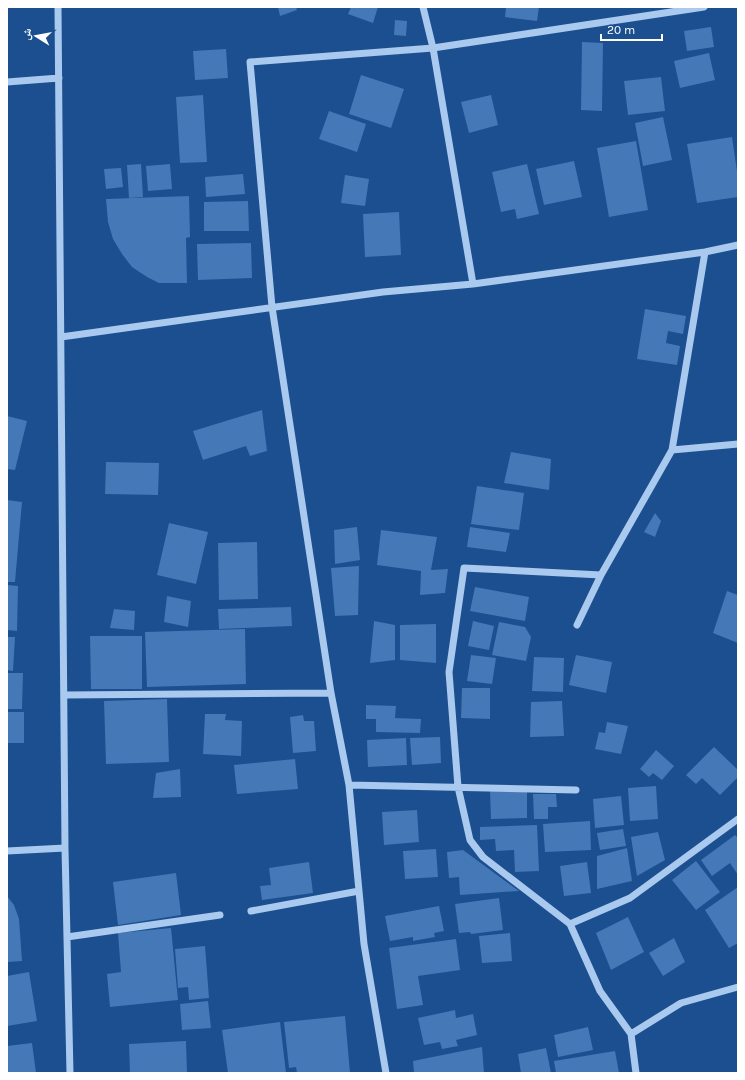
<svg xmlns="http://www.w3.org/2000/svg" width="745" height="1080" font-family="Karla,'Noto Naskh Arabic',sans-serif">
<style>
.building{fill:#4478b7}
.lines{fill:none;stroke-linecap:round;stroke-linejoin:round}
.minor{stroke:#a9c9ee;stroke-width:7}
</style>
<rect width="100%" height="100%" fill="#1b4f8f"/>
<path class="building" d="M278 7H296L297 10 280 16Z
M351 7H378L373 23 348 14Z
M506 7H539L537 21 505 17Z
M395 20 407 21 406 36 394 35Z
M711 27 714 47 687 51 684 31Z
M582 42 603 43 602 111 581 110Z
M226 49 228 78 195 80 193 51Z
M709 53 715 80 680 88 674 61Z
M361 75 404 89 391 128 349 114Z
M661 77 665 111 628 115 624 81Z
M203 95 207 162 180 163 176 97Z
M491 95 498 125 469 133 461 102Z
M329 111 366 124 357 152 319 139Z
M663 117 672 160 643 166 635 123Z
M732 137 738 178V197L697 203 687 144Z
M636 141 648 210 609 217 597 148Z
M574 161 582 197 544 205 536 169Z
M141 164 143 197 129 198 127 165Z
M170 164 172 189 148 191 146 166Z
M527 164 539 214 517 219 515 209 501 212 492 172Z
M121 168 123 187 106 189 104 169Z
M243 174 245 194 206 197 205 177Z
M345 175 369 179 365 206 341 203Z
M189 196 190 237 186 238 187 283H159L147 277 132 267 122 254 113 239 108 222 106 199Z
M248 201 249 231H204V202Z
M399 212 401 255 365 257 363 214Z
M251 243 252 278 198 280 197 244Z
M645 309 686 316 683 334 668 331 666 343 680 346 677 365 637 359Z
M262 410 267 451 250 456 246 446 203 460 193 431Z
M7 416 27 421 15 470 7 469Z
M511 452 551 459 549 490 504 483Z
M106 462 159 463 158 495 105 494Z
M477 486 524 493 519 530 471 524Z
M7 500 22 502 15 582H7Z
M655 513 661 521 655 537 644 532Z
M169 523 208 532 196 584 157 575Z
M357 527 360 560 335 564 334 530Z
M470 527 510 533 506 552 467 547Z
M381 530 437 537 431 570 448 569 445 593 420 595 421 571 377 565Z
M257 542 258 599 219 600 218 543Z
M359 566 358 615 335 616 331 568Z
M7 585 18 586 17 631 7 630Z
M475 587 529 597 525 621 470 611Z
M727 591 738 595V643L713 633Z
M167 596 191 601 188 627 164 622Z
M291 607 292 626 219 629 218 609Z
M114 609 135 611 134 630 110 628Z
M374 621 395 625V660L370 663Z
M473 621 494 626 489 650 468 646Z
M499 622 525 627 531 637 526 661 492 655Z
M436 624V663L400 660V625Z
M245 629 246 684 147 687 145 632Z
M90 636H142V689H91Z
M7 637H15L13 671 7 670Z
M471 655 496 658 492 684 467 681Z
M576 655 612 662 606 693 569 685Z
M534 657 564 658 563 692 532 691Z
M7 673H23L22 709H7Z
M462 688H490V719L461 718Z
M167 699 169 762 106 764 104 701Z
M562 701 564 736 530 737 531 702Z
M366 705 396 706 395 718 421 719 420 733 376 732V719H366Z
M7 712H24V743H7Z
M205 714H226L225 720 242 721 241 756 203 754Z
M303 715 304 721H314L316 751 293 753 290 717Z
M607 722 628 726 621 754 595 749 599 732 605 733Z
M440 737 441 763 412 765 410 738Z
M406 738 407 765 368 767 367 740Z
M714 747 738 770V777L720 795 702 778 696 784 686 775Z
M656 750 674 766 662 780 653 773 649 777 640 769Z
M295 759 298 789 237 794 234 765Z
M180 769 181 797 153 798 156 773Z
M656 786 658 819 630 821 628 788Z
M527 790V818L491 819 490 791Z
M533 794H556L557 807H548V819H534Z
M621 796 624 825 595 828 593 799Z
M417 810 419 842 384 845 382 812Z
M590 821 591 850 545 852 543 824Z
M537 825 539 871 515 872 514 850 496 851 495 839 480 840V827Z
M623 829 626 846 600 850 597 833Z
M658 832 665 860 637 876 631 837Z
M735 835 738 838V875L730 863 712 876 701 860Z
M627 848 632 881 597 889V856Z
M436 849 438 877 405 879 403 851Z
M463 850 519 891 460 895 459 877 449 878 447 852Z
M696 861 720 892 696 910 672 880Z
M309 862 313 893 262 900 260 886 271 885 269 868Z
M587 862 591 893 564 896 560 866Z
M176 873 181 915 118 925 113 882Z
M738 887V943L729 948 705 910Z
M7 896 14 905 19 919 22 961 7 962Z
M499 898 503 930 471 934 470 932 459 933 455 904Z
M439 906 444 931 434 933 435 937 413 941V937L390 941 385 916Z
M628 917 644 952 611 970 596 933Z
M171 928 178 1000 110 1007 107 974 121 972 118 933Z
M510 933 512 961 482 963 479 936Z
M674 938 685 962 663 976 649 953Z
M456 939 460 970 418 976 423 1005 397 1009 389 948Z
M205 946 209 998 189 1000 188 987 178 988 175 949Z
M29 972 37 1021 7 1026V976Z
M208 1001 211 1028 182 1030 180 1004Z
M455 1010 456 1018 473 1014 477 1035 456 1040 458 1046 442 1049 440 1042 424 1045 418 1018Z
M345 1016 350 1073H297L296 1067 289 1068 284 1022Z
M280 1022 286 1073H228L222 1030Z
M588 1027 593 1050 558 1057 554 1035Z
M186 1041 187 1073H130L129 1044Z
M32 1043 36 1073H7V1046Z
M482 1047 484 1073H414L413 1061Z
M546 1048 551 1073H521L518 1054Z
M615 1051 619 1073H556L554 1061Z"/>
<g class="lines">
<path class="minor" d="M58 7 65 848 70 1073
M423 7 433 48 473 284
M7 82 59 78
M705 252 672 450 601 575 464 568 449 672 458 787 470 840 483 857 570 924 630 898 738 819
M61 337 383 292 473 284 705 252 738 245
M672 450 738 444
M577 625 601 575
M64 695 331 693
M349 785 576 790
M7 851 65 848
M251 911 359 891
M570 924 600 991 631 1034 636 1073
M67 937 220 915
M631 1034 681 1003 738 987
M386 1073 364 944 349 785 331 693 272 307 250 62 433 48 704 7"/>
</g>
<rect width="745" height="1080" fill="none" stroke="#ffffff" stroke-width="16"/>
<g transform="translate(36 36) rotate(281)" stroke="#1b4f8f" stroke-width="3" paint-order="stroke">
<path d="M0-3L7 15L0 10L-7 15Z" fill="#ffffff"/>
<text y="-6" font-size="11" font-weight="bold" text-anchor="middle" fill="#ffffff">ش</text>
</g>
<path d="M601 34v6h61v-6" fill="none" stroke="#ffffff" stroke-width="2"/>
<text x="607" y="34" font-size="12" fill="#ffffff" stroke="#1b4f8f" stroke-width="3" paint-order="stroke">20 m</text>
</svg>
